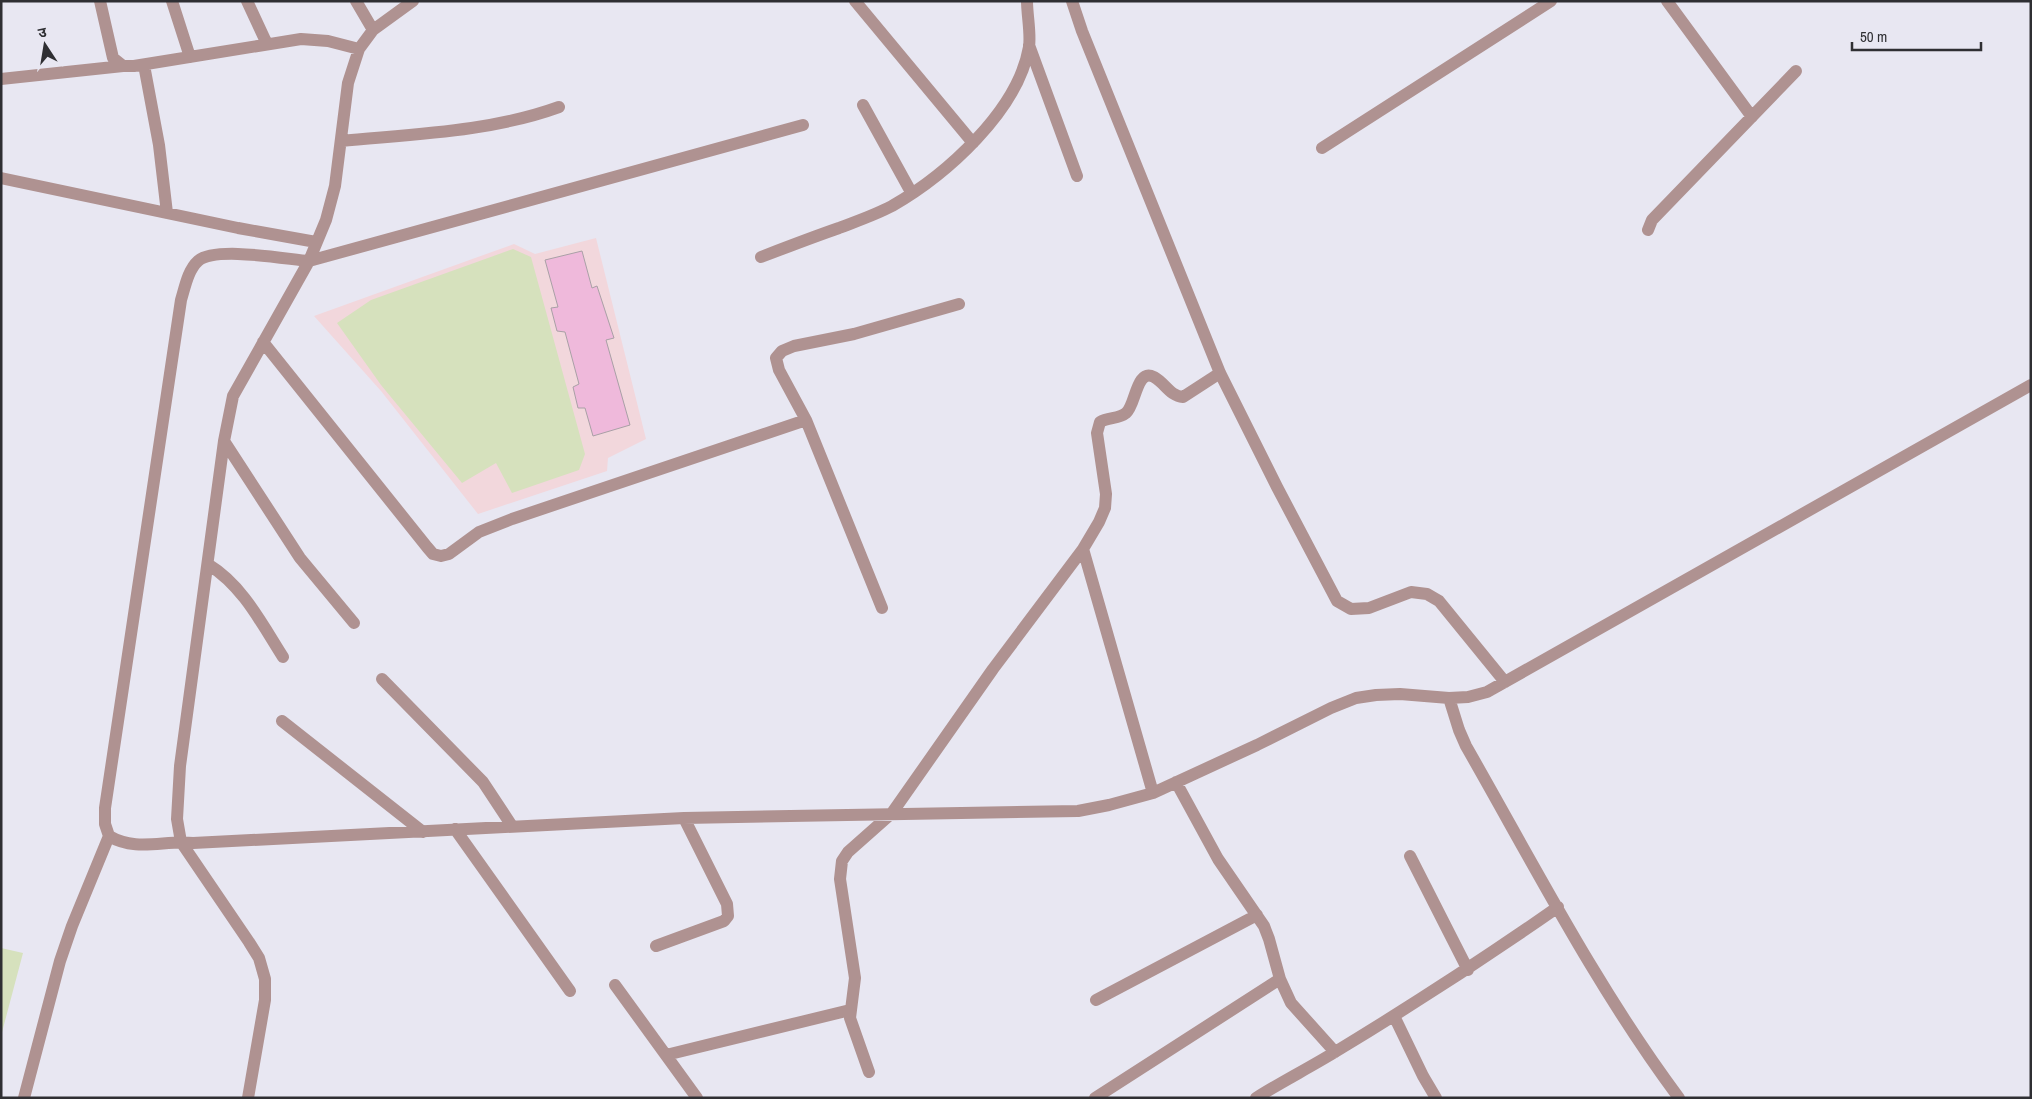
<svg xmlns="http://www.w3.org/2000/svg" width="2032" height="1099" font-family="'Archivo Narrow','Noto Sans Devanagari',sans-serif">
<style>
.education{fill:#f2d7dc}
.green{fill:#d6e1bd}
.building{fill:#efb9db;stroke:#a9a0a6}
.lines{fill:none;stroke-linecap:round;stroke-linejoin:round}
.minor{stroke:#af9291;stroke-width:12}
</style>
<rect width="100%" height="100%" fill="#e8e7f2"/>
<path class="education" d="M596 238 646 439 608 458 607 471 478 514 381 391 314 316 514 244 535 254Z"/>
<path class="green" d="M513 249 531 257 585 454 579 470 512 493 496 463 462 483 381 385 337 323 371 300Z
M1 948 23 953 1 1036Z"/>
<path class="building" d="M582 251 592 288 597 286 614 338 606 340 630 425 593 436 585 408H578L573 387 579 384 565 332 557 331 551 308 558 307 545 260Z"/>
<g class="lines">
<path class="minor" d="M100 1 113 58 123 66H134L301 39 328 41 359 49
M172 1 190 57
M247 1 267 44
M356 1 373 30
M855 1 973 143
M1072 1 1082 31 1220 373 1277 487 1337 601 1351 609 1369 608 1411 592 1427 594 1439 601 1505 682
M1667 1 1752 117
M1029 45 1077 176
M144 65 159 145 167 213
M1 79 123 66
M863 105 911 192
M803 125 309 261C285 259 215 246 198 261 188 270 185 287 181 300L105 808V824L109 836C136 852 164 840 193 843L684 818 1078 811 1109 805 1153 793 1257 745 1331 708 1356 698 1376 695 1400 694 1449 698 1468 697 1487 692 2031 385
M341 141C414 134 490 132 559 107
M1322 148 1551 1
M1 178 238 228 316 242
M1648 230 1652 220 1796 71
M761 257C787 247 813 237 839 228 857 221 875 215 892 206 946 175 1018 111 1029 47 1031 33 1027 15 1027 1
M263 342 427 547 433 554 441 556 449 554 479 532 512 519 806 420
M224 441 300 558 354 623
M1083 549 1153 793
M209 565C242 585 262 624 283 657
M882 608 806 420 779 370 776 358 782 351 794 346 854 334 959 304
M382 679 483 782 512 826
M1449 698 1459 730 1466 746C1534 865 1597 988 1679 1098
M282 721 423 832
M1176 782 1218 859 1264 926 1269 939 1280 979 1291 1003 1335 1052
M455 829 570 991
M1410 856 1468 970
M656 946 724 921 728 916 727 904 684 818
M615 985 697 1098
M1096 1000 1257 915
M1394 1016 1423 1076 1436 1098
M666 1055 850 1010
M869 1072 850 1018 855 978 840 879 842 861 848 852 892 813 993 669 1083 549 1099 522 1105 508 1106 494 1097 433 1100 422C1108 417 1119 419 1126 413 1136 405 1136 368 1154 377 1165 383 1170 396 1183 397L1220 373
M24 1098 60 961 72 926 109 836
M248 1098 265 1000V979L259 958 249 942 181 842 177 819 180 766 224 441 233 396 309 261 326 220 335 186 348 83 359 49 373 30 413 1
M1095 1098 1280 979
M1256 1098C1281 1082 1309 1068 1335 1052 1411 1006 1485 958 1558 907"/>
</g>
<rect width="2032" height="1099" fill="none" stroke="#2f2f33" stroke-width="5"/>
<g transform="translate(45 45) rotate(348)" stroke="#e8e7f2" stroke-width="4" paint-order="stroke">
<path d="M0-4L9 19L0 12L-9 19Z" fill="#2f2f33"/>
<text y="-8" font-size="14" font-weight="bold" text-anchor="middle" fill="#2f2f33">उ</text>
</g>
<path d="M1852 42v8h129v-8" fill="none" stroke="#2f2f33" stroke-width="2.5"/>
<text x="1860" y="42" font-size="15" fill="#2f2f33" stroke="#e8e7f2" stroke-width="4" paint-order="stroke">50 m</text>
</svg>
